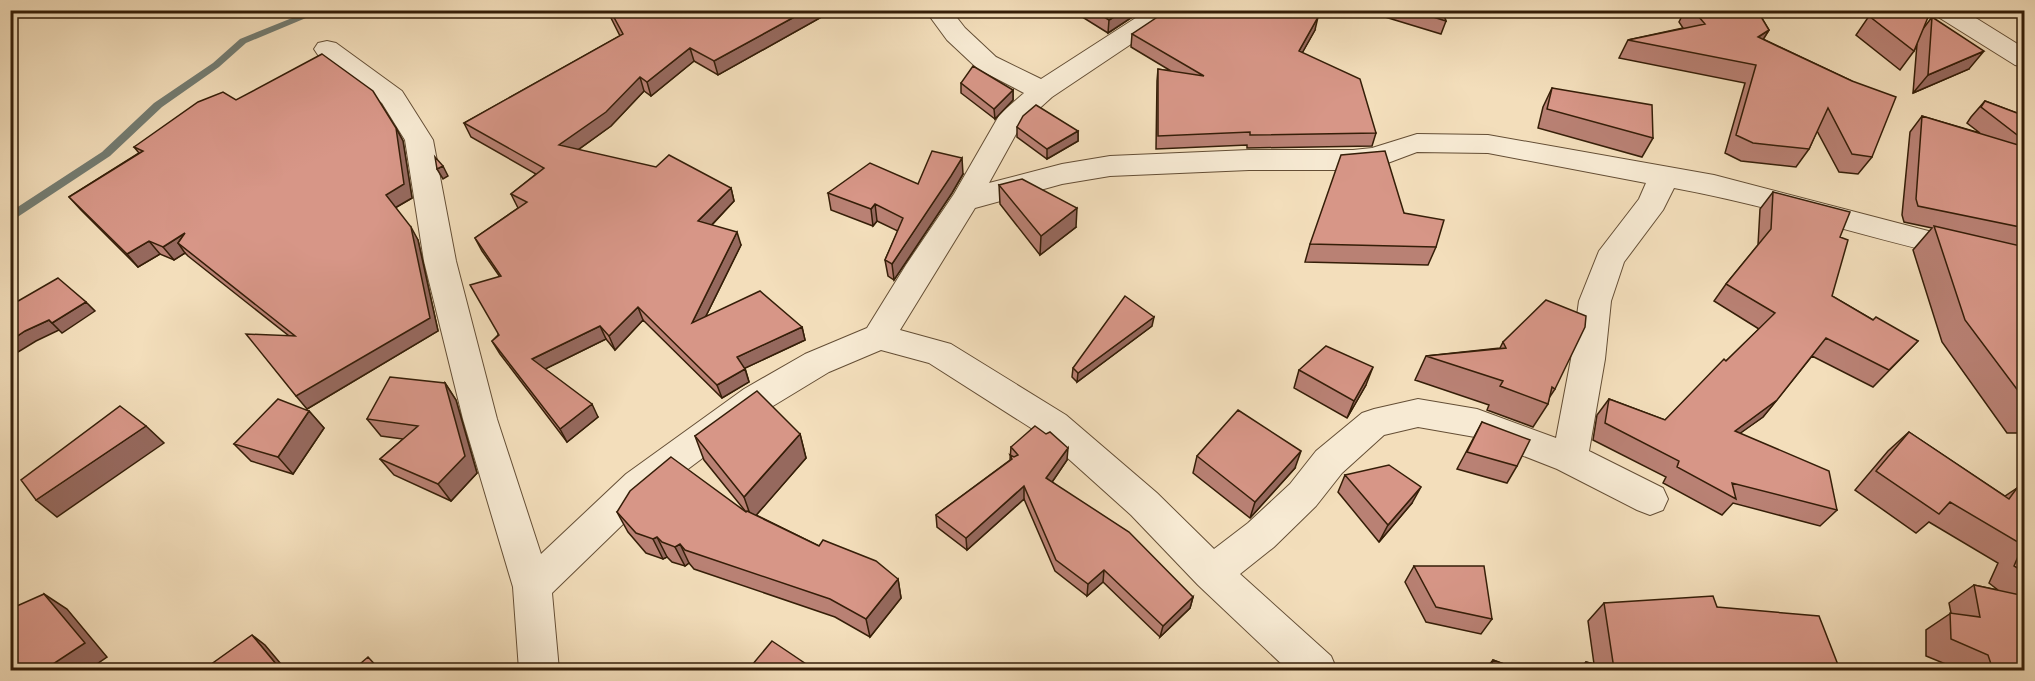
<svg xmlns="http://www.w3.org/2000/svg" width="2035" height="681" font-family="'Libre Caslon Text',serif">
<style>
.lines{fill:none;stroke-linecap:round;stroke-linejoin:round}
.stream{fill:#737c72;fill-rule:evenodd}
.minor-casing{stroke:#644e35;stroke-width:2}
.minor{fill:#f7ead3;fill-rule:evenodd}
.wall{fill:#b98174;stroke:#351e08;stroke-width:1.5}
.shaded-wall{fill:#96695e;stroke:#351e08;stroke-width:1.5}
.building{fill:#d79687;stroke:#351e08;stroke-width:1.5}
</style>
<rect width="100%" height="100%" fill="#f3debb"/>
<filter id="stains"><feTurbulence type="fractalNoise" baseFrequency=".00333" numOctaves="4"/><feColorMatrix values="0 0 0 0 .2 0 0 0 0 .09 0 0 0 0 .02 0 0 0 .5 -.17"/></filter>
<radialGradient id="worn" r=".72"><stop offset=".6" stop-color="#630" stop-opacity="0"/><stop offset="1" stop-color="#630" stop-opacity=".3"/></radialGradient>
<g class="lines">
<path class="stream" d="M312 10H325L246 43 219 67 162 107 110 156 10 222V212L102 152 154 103 213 63 240 39Z"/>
<defs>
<path id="minor" d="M925 10H951L965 28 996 57 1041 79 1148 10H1174L1170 18 1052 97 1021 125 989 183 1062 164 1110 156 1249 150H1353L1372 148 1417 134 1488 135 1714 175 1936 233 2005 246 2024 252V279C2014 277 2009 271 2000 267 1890 246 1784 208 1674 188L1663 210 1624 262 1611 301 1605 359 1589 451 1663 488 1668 499 1663 510 1650 515 1637 510 1557 469 1475 437 1418 427 1384 435 1342 473 1316 506 1274 547 1240 574 1331 656 1337 670H1288L1198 585 1131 515 1042 435 929 363 881 350 829 372 768 409 652 496 552 593 559 670H519L513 587 463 419 424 261 405 140 382 103 318 55 314 49 318 43 327 41 336 43 402 91 433 140 456 261 497 419 541 554 626 474 744 389 805 354 867 328 906 265 954 194 1000 114 1024 93 978 69 947 40ZM1417 152 1488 153 1646 183 1639 199 1599 251 1579 301 1571 359 1556 438 1477 409 1418 399 1374 409 1362 413 1316 451 1290 484 1248 523 1214 549 1157 493 1066 415 951 344 900 330 975 208 1062 184 1110 176 1249 170H1353L1377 167Z
M1932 10H1963L2024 48V67L2015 65 1935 15Z"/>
</defs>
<use href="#minor" class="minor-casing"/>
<use href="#minor" class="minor"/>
</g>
<path class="wall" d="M607 10H834L718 75 694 61 651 96 644 91 611 126 578 150 731 188 734 201 712 225 741 245 706 316 802 327 805 340 745 368 749 382 722 398 643 320 615 350 606 339 545 369 598 417 567 442 500 354 492 341 498 335 500 277 482 251 475 238 518 208 511 194 536 174 471 137 464 123 620 36Z
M1071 10H1143L1108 33Z
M1362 10H1442L1446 21 1441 34Z
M1685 10H1757L1769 30 1763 39 1852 81 1872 157 1858 174 1839 172 1817 131 1809 149 1796 167 1741 161 1725 153 1745 83 1619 58 1628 40 1683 28 1679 22Z
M1869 16 1923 29 1932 17 1969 69 1913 93 1917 44 1914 51 1900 70 1856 35Z
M1315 30 1302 53 1376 133 1372 146 1247 148V145L1156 149 1157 81 1158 69 1171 71 1131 47 1132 34Z
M961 83 1013 90V100L995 119 961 93Z
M1552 88 1653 138 1642 157 1538 128 1543 107Z
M236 100 396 128 403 141 412 198 395 208 418 240 438 331 307 409 289 336 188 256 185 253 174 260 160 254 138 267 81 210 69 197 139 153 134 147Z
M1985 101 2025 116V433H2007L1942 342 1913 250 1932 228 1904 222 1902 215 1910 132 1922 116 1980 133 1967 123 1971 117Z
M1017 127 1078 131V141L1047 159 1017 137Z
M963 174 952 193 894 280 888 276 885 260 898 231 877 221 873 226 831 210 828 193 918 184Z
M999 185 1076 227 1040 255 1000 204Z
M1773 192 1840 237 1832 296 1873 320 1918 341 1873 387 1812 356 1763 417 1740 433 1837 510 1820 526 1733 503 1722 515 1663 483 1666 477 1593 440 1597 415 1609 399 1665 420 1759 329 1714 301 1726 284 1758 245 1760 209Z
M1404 213 1436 247 1428 265 1305 262 1310 244Z
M1152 326 1077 382 1072 377 1073 368Z
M1503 342 1555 389 1549 398 1548 404 1533 427 1487 410 1489 405 1415 380 1426 356 1500 348Z
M1299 370 1366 385 1347 418 1294 388Z
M445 383 456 400 477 473 451 501 394 475 380 459 403 439 381 436 367 419Z
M309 411 324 428 293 474 251 461 234 444Z
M1482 422 1517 466 1507 483 1457 469Z
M1909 432 2005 496 2017 488 2025 491V670H1960L1926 656V630L1951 613 1949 603 1974 585 1998 590 1989 583 1998 563 1929 522 1916 533 1855 490 1888 451Z
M800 434 806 458 756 515 819 546 898 579 901 598 870 637 835 617 694 569 689 563 685 566 672 562 667 557 663 559 646 553 628 532 617 512H746L704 460 695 436Z
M1011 447 1067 460 1052 482 1193 597 1190 608 1160 637 1103 582 1087 596 1055 571 1024 499 967 550 937 527 936 515 1010 460Z
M1197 456 1295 468 1250 518 1193 473Z
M1345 475 1412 503 1379 542 1338 492Z
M1414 566 1492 619 1481 634 1426 622 1405 582Z
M1604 603 1717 607 1840 670H1577L1586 662 1594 664 1588 621Z
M1493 660 1520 670H1485Z"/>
<path class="shaded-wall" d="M807 10H834L718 75 714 61Z
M1125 10H1143L1108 33 1109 20Z
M1318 17 1315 30 1296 64 1299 51Z
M1769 30 1758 48V37Z
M690 48 694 61 651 96 647 82Z
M1984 51 1969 69 1913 93 1928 75Z
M640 77 644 91 611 126 565 159 559 145Z
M1013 90V100L995 119 994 109Z
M396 128 403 141 412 198 393 209 386 195Z
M1078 131V141L1047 159V149Z
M962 158 963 174 952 193 894 280 892 264Z
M443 166 448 176 443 179 437 169Z
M731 188 734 201 702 235 698 221Z
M875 204 877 221 873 226 871 209Z
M1077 208 1076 227 1040 255 1041 236Z
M411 227 418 240 438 331 307 409 296 396Z
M737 232 741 245 696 336 692 323Z
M185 233 178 243 185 253 174 260 163 247Z
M149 241 160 254 138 267 127 254Z
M86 302 95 311 62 333 52 323Z
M638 307 643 320 615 350 609 336Z
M1154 317 1152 326 1077 382 1078 373Z
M49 320 59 330 36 341 10 357V341L25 331Z
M600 326 606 339 539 372 532 359Z
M802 327 805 340 741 370 737 357Z
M1373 367 1366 385 1347 418 1354 401Z
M745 369 749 382 722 398 717 385Z
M445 383 456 400 477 473 451 501 438 484Z
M1777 400 1763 417 1721 447 1735 431Z
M592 404 598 417 567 442 560 429Z
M309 411 324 428 293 474 278 457Z
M146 426 164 443 57 517 36 500Z
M800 434 806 458 752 520 744 497Z
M1068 448 1067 460 1046 491V478Z
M1301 451 1295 468 1250 518 1255 502Z
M1024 486V499L967 550 966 538Z
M1421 487 1412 503 1379 542 1388 525Z
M657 537 667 557 663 559 653 539Z
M680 544 689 563 685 566 675 547Z
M1104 570 1103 582 1087 596 1088 584Z
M898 579 901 598 870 637 866 619Z
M44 594 67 609 107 657 88 670H44Z
M1193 597 1190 608 1160 637 1163 626Z
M252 635 265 645 286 670H281Z"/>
<path class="building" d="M610 10H807L714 61 690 48 647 82 640 77 606 112 559 145 656 167 669 155 731 188 698 221 737 232 692 323 760 291 802 327 737 357 745 369 717 385 638 307 609 336 600 326 532 359 592 404 560 429 492 341 499 335 470 285 501 276 475 238 527 202 511 194 544 168 464 123 623 34Z
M1093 10H1125L1109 20Z
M1168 10H1301L1318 17 1299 51 1360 79 1376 133 1250 135V132L1158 136V69L1204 76 1132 34Z
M1411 10H1442L1446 21Z
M1693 10H1757L1769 30 1758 37 1852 81 1896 97 1872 157 1852 154 1828 108 1809 149 1753 143 1736 135 1756 65 1628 40 1705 24Z
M1920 10H1931L1914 51 1869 16Z
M1932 17 1984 51 1928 75Z
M322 54 373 91 396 128 404 184 386 195 411 227 430 318 296 396 246 334 295 336 178 243 185 233 163 247 149 241 127 254 69 197 143 151 134 147 198 102 223 92 236 100Z
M973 66 1013 90 994 109 961 83Z
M1552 88 1652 105 1653 138 1547 109Z
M1985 101 2025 116V141L1981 107Z
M1036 105 1078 131 1047 149 1017 127 1023 116Z
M1922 116 2025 147V228L1918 206 1916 199Z
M932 151 962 158 951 176 892 264 885 260 903 218 875 204 871 209 828 193 870 163 918 184Z
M1385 151 1404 213 1444 220 1436 247 1310 244 1341 155Z
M435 157 443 166 437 169Z
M1022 179 1077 208 1041 236 999 185Z
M1773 192 1850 212 1840 237 1848 240 1832 296 1873 320 1876 317 1918 341 1889 370 1826 338 1777 400 1735 431 1829 471 1837 510 1732 483 1736 499 1677 467 1679 461 1605 423 1609 399 1665 420 1724 359 1726 361 1775 313 1726 284 1771 229Z
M1934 226 2025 247V400L1965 320Z
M58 278 86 302 52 323 49 320 25 331 10 341V301L13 304Z
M1125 296 1154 317 1078 373 1073 368Z
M1546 300 1586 316 1585 327 1555 389 1552 387 1548 404 1500 386 1503 381 1426 356 1506 348 1503 342Z
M1326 346 1373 367 1354 401 1299 370Z
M390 377 445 383 465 456 438 484 380 459 418 426 367 419Z
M757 391 800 434 744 497 695 436Z
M278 399 309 411 278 457 234 444Z
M120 406 146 426 36 500 21 480Z
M1238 410 1301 451 1255 502 1197 456Z
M1482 422 1530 440 1517 466 1467 452Z
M1035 426 1046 434 1050 432 1068 448 1046 478 1129 532 1193 597 1163 626 1104 570 1088 584 1056 560 1024 486 966 538 936 515 1012 459 1010 455 1014 457 1018 455 1011 447Z
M1909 432 2009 499 2017 488 2025 491V573L2014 566 2023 545 1950 502 1939 514 1876 471Z
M671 457 746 512 747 511 819 546 823 540 876 561 898 579 866 619 830 599 685 550 680 544 675 547 662 542 657 537 653 539 636 533 617 512 630 491Z
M1389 465 1421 487 1388 525 1345 475Z
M1414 566H1484L1492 619 1436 607Z
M1974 585 2025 596V670H1993L1988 655 1951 639 1950 613 1980 617Z
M44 594 85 643 44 670H10V609Z
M1713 596 1717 607 1819 616 1840 670H1684L1657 665V670H1586V662L1614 669 1604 603Z
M252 635 281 670H203Z
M772 641 815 670H760L752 665Z
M368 657 380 670H353Z
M1493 660 1520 670H1490Z"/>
<rect width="2035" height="681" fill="none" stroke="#f3debb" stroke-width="36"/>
<rect x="12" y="12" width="2011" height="657" fill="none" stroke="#351e08" stroke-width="3"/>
<rect x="18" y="18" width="1999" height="645" fill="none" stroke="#351e08" stroke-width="1.5"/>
<rect width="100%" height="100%" filter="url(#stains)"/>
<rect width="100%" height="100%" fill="url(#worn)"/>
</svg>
